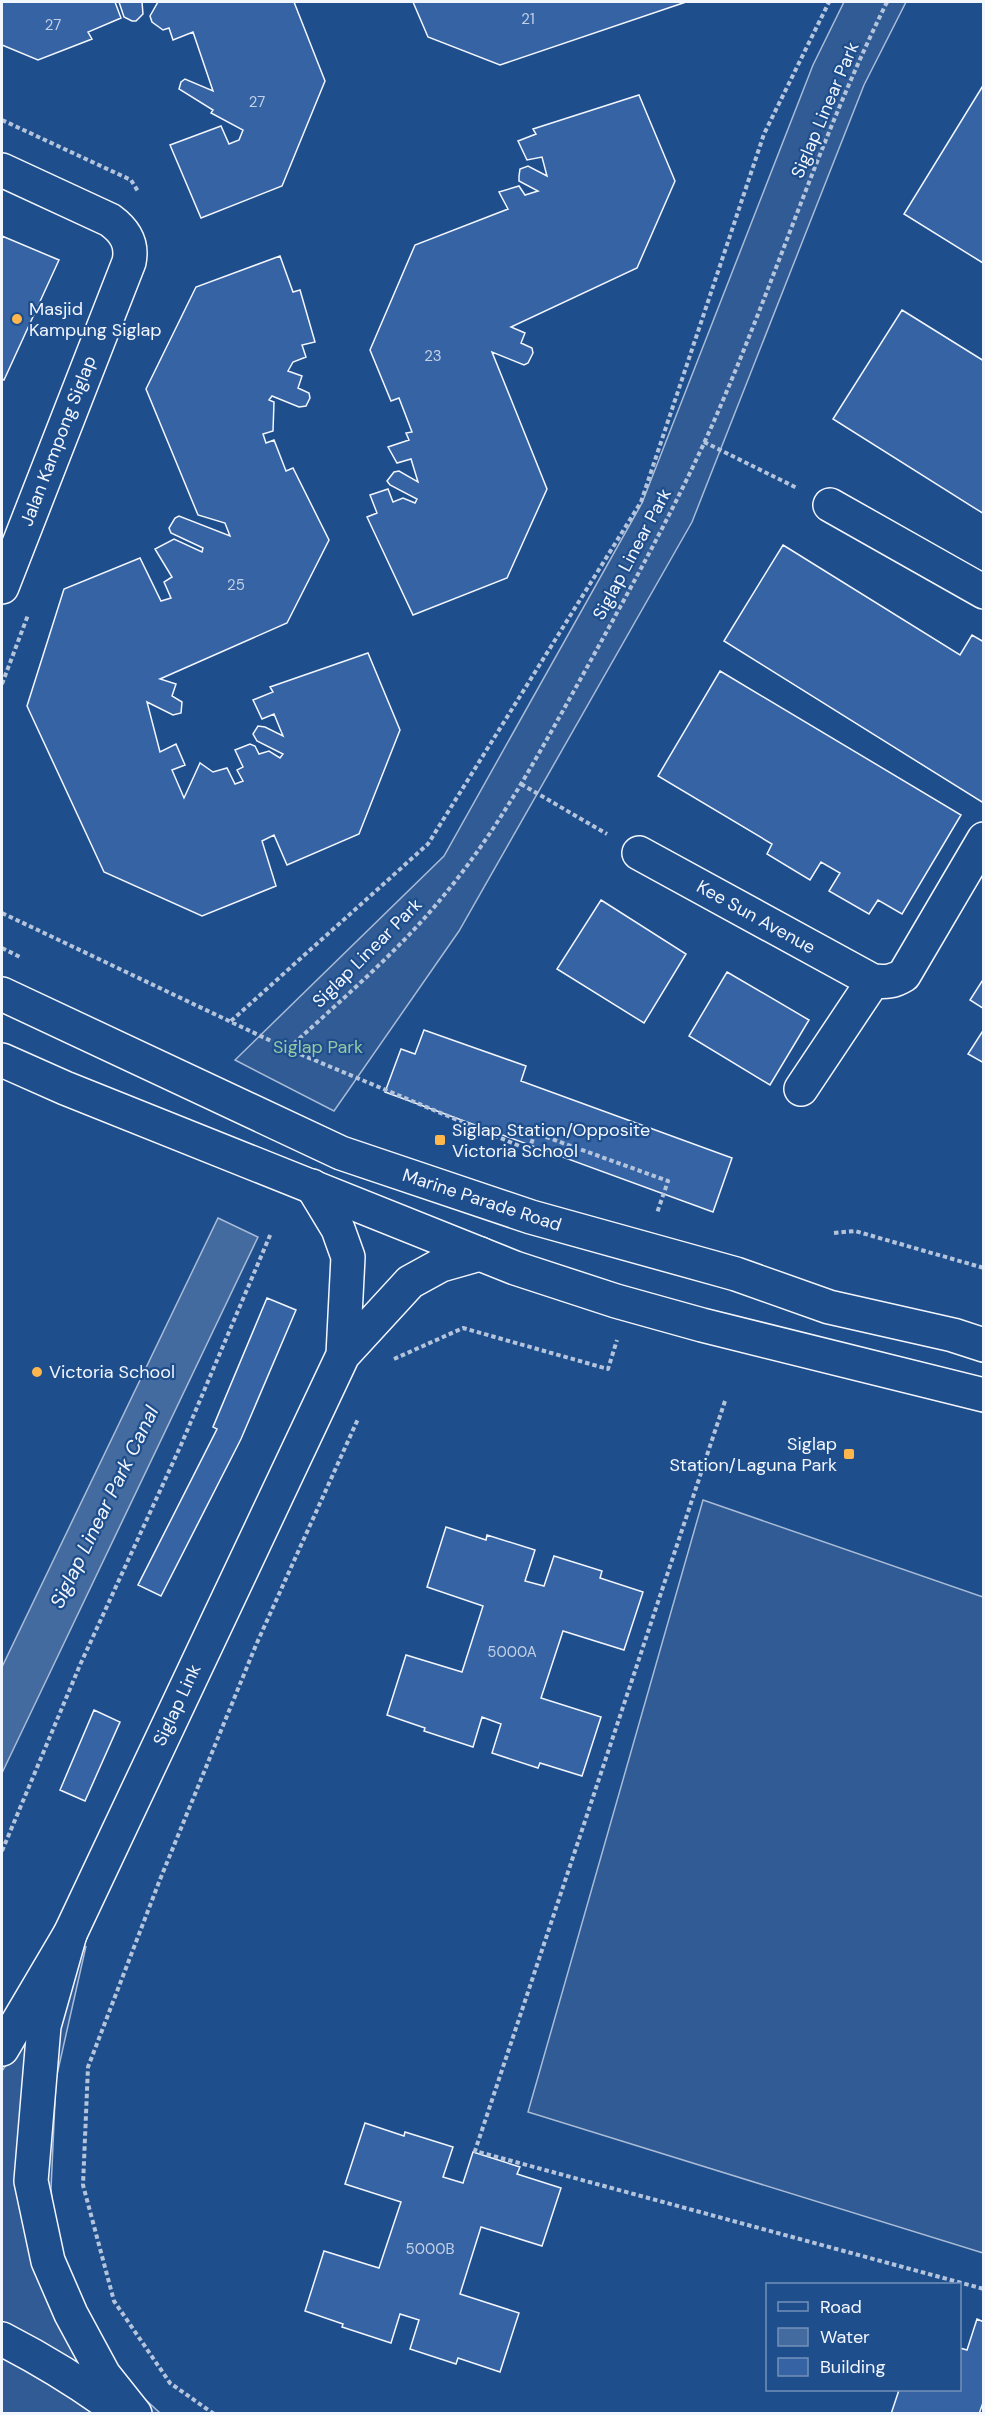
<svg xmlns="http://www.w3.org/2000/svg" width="985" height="2415" font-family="'DM Sans',sans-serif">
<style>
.built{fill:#305b95;stroke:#a8bbd7;stroke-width:1.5}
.water{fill:#446ba0;stroke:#a8bbd7;stroke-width:1.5}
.building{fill:#3563a3;stroke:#f2f6ff;stroke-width:1.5}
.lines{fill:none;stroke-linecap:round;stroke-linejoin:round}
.minor-casing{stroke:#f2f6ff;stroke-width:36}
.major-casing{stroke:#f2f6ff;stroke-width:36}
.highway-casing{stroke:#f2f6ff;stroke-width:36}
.path{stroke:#b3c4dc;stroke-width:4;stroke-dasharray:4.5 3;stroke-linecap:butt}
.minor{stroke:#1f4e8c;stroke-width:33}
.major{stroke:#1f4e8c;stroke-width:33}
.highway{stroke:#1f4e8c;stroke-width:33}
.poi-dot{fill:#ffb74d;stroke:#1f4e8c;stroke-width:2}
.labels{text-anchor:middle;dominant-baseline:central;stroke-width:4.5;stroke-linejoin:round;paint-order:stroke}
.number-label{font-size:15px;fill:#c3d1e8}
.street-label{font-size:18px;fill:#f2f6ff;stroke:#1f4e8c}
.poi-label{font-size:18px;fill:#f2f6ff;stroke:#1f4e8c;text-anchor:start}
.park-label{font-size:18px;fill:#97c8a6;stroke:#1f4e8c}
.water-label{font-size:20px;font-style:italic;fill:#f2f6ff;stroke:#1f4e8c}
</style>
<rect width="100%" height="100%" fill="#1f4e8c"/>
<path class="built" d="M844 2H906L864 85 692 522 459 931 334 1111 235 1060 444 856 642 503 813 65Z
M703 1500 983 1597V2253L528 2112Z
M86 1946 56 2079 51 2189 58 2253 82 2314 124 2380 160 2413H2V2071Z"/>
<path class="water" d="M218 1218 258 1237 2 1773V1667Z"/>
<path class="building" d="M2 2H115L121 18 88 32 92 39 38 60 2 45Z
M119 2H142L143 14 136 21H132L124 17Z
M158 2H294L325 81 282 186 201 218 170 145 221 126 229 144 239 140 243 130 211 113 213 110 179 89 181 82 185 79 213 91 193 32 173 40 169 28 163 30 152 22 150 16Z
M413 2H686L500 65 428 37Z
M984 84V262L983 263 904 214Z
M639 95 675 181 637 268 511 327 525 333 521 343 532 348 533 353 528 363 524 365 492 352 547 489 507 578 413 615 367 517 377 513 370 495 388 489 393 502 403 498 415 503 417 499 390 485 387 481 394 472 399 471 418 482 411 459 397 463 388 447 409 440 406 433 412 432 399 398 391 401 370 350 415 245 508 209 499 192 519 186 525 195 538 191 519 181V176L520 169 528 166 547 176 542 157 527 160 518 141 536 134 533 129Z
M2 236 59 260 4 380 2 379Z
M280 256 293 292 300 290 315 342 302 345 306 357 293 362 288 371 302 376 298 388 309 393 310 398 306 406 299 407 272 396 269 400 274 402 273 431 263 434 266 443 274 440 286 471 293 468 329 540 287 623 160 679 176 684 172 696 182 702 181 713 173 715 147 702 160 752 176 744 185 765 172 770 184 798 200 763 213 772 227 768 235 784 243 781 237 770 243 767 235 750 250 744 255 746 259 754 269 751 280 758 283 754 257 741 253 734 258 726 265 727 283 736 274 714 262 719 253 700 273 692 270 687 368 653 400 730 359 834 287 865 274 835 262 841 276 886 202 916 104 872 27 706 64 589 140 558 161 601 171 598 164 582 172 577 155 549 174 539 202 552 203 548 171 533 169 528 175 518 179 516 230 536 225 523 198 515 146 389 196 287Z
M902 310 984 361V514L833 419Z
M783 545 960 655 972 635 984 642V799L982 802 724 641Z
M720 671 961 815 902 914 878 900 869 914 829 891 840 873 821 862 810 880 767 854 772 844 658 776Z
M601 900 686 954 644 1023 557 969Z
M727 972 809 1020 770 1085 689 1036Z
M984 978V1009L970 1000Z
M984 1029V1063L968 1054Z
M424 1030 526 1066 521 1081 732 1158 713 1212 385 1092 401 1049 415 1054Z
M267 1298 296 1310 241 1439 161 1596 138 1585 217 1429 213 1427Z
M446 1527 486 1540 487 1535 535 1550 525 1581 544 1586 554 1556 602 1571 600 1578 643 1592 624 1650 563 1631 541 1698 601 1717 582 1776 540 1763 538 1768 492 1753 501 1724 482 1717 473 1747 424 1731 425 1728 387 1715 406 1655 462 1672 483 1606 427 1587Z
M94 1710 120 1722 85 1801 60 1790Z
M365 2123 404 2136 405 2132 453 2147 443 2177 463 2183 473 2152 520 2167 517 2174 561 2188 542 2246 481 2227 460 2294 519 2313 500 2372 458 2358 456 2364 410 2349 419 2320 400 2314 391 2343 342 2327 343 2324 305 2311 324 2251 379 2268 401 2202 345 2184Z
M977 2319 984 2322V2400L979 2414H891L899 2390H960V2348L967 2350Z"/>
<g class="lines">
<defs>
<path id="minor" d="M2 170 110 220C125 231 133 243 129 262L2 587
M830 505 984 592
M639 853 873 981C886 982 893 982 904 975L984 839
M801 1089 873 981
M312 1186 338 1229 348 1257 343 1355
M2 2049 70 1934 343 1355 410 1282 441 1265 480 1254"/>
<path id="major" d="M2 994 341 1153 531 1217 736 1274 829 1307 953 1335 984 1345
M2 1060 65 1088 515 1268 616 1301 702 1325 984 1395"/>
<path id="highway" d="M70 1934 44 2026 31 2181 48 2261 71 2314 104 2375 135 2414
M2 2339C43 2360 82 2384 120 2412"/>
</defs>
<use href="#minor" class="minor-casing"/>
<use href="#major" class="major-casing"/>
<use href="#highway" class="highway-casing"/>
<path class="path" d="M2 120 131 180 139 193
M704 442 797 488
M2 684 28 615
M521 784 607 834
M2 913 288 1049 529 1150 535 1133 668 1181 657 1213
M2 948 20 957
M231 1021 428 844 641 502 764 134 829 2
M288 1049C342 999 399 951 445 894 501 826 542 748 585 671 630 589 676 507 714 421 775 282 820 137 887 2
M834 1233 855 1231 984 1268
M394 1359 463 1328 608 1369 617 1340
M725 1401 475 2151 984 2289
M2 1851 80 1665 181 1445 271 1233
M214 2414 170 2383 114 2301 83 2185 88 2067 159 1882 256 1645 358 1419"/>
<use href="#minor" class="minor"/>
<use href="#major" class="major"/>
<use href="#highway" class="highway"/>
</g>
<g class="poi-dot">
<circle cx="17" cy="319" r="6"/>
<rect x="434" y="1134" width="12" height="12" rx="3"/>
<circle cx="37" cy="1372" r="6"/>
<rect x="843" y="1448" width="12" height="12" rx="3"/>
</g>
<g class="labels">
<g class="number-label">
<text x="528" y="19">21</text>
<text x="53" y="25">27</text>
<text x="257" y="102">27</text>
<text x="433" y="356">23</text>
<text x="236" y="585">25</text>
<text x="512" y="1652">5000A</text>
<text x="430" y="2249">5000B</text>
</g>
<g class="street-label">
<text transform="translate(825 110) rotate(-67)">Siglap Linear Park</text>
<text transform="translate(58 441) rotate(-69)">Jalan Kampong Siglap</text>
<text transform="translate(632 554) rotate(-62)">Siglap Linear Park</text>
<text transform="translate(756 917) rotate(29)">Kee Sun Avenue</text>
<text transform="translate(367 953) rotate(-45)">Siglap Linear Park</text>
<text transform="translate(482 1200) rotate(18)">Marine Parade Road</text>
<text transform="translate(177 1705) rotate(-65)">Siglap Link</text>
</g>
<g class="poi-label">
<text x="29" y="309">Masjid<tspan x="29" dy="21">Kampung Siglap</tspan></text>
<text x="452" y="1130">Siglap Station/Opposite<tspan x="452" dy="21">Victoria School</tspan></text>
<text x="49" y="1372">Victoria School</text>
<text x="837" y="1444" text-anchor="end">Siglap<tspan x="837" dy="21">Station/Laguna Park</tspan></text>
</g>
<g class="park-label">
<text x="318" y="1047">Siglap Park</text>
</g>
<g class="water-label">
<text transform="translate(104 1507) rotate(-64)">Siglap Linear Park Canal</text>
</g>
</g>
<rect width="985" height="2415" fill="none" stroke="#f2f6ff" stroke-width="6"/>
<rect x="766" y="2283" width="195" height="108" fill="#1f4e8c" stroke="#7391ba" stroke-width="1.5"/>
<rect x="778" y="2302" width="30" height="9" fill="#1f4e8c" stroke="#7391ba" stroke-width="1.5"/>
<text x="820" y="2313" font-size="18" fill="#f2f6ff">Road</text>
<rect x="778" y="2328" width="30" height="18" fill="#446ba0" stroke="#7391ba" stroke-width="1.5"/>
<text x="820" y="2343" font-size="18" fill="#f2f6ff">Water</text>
<rect x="778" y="2358" width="30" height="18" fill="#3563a3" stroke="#7391ba" stroke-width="1.5"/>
<text x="820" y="2373" font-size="18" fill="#f2f6ff">Building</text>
</svg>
